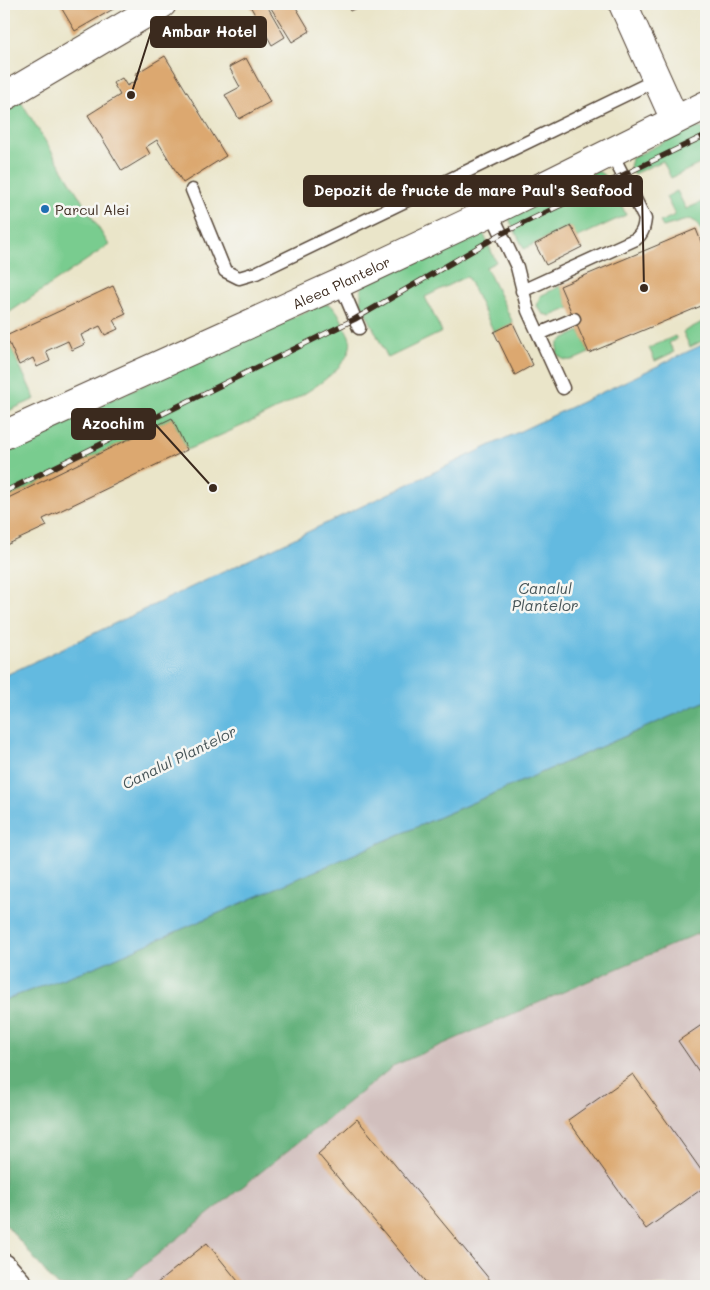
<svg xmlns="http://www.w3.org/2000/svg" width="710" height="1290" font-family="Mali,sans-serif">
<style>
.industrial{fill:#d1bfbd}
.green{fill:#79cc8f;stroke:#5a7b56}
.forest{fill:#62b07a;stroke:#4e6d4c}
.water{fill:#63bae0;stroke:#4f727f}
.building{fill:#dca86f}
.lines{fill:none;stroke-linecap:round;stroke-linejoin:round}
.service-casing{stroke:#554638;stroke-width:15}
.minor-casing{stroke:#554638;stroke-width:28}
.tertiary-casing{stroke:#554638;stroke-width:30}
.secondary-casing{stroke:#554638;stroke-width:30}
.service{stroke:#fff;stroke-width:12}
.minor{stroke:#fff;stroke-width:25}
.tertiary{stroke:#fff;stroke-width:28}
.secondary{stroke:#fff;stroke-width:28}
.rail-casing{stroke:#3b2a1e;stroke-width:5.5}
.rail{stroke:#f6f6f2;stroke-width:4;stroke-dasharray:11;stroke-linecap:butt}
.poi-dot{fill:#1f6fb2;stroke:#f6f6f2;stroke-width:2}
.labels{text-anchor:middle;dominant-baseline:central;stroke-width:5;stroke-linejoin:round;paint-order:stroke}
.poi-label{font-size:14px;fill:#3b2a1e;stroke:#f6f6f2;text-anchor:start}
.street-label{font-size:14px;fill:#3b2a1e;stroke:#f6f6f2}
.water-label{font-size:15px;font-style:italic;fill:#475558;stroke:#f6f6f2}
.leader{fill:none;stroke:#3b2a1e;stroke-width:2}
.callout-dot{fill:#3b2a1e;stroke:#f6f6f2;stroke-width:2}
.callout{fill:#3b2a1e;stroke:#3b2a1e;stroke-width:2}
.callout-label{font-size:15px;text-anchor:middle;font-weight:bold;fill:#fff}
</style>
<rect width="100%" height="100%" fill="#f6f6f2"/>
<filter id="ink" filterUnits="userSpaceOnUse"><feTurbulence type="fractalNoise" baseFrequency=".02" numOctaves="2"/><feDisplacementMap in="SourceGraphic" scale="10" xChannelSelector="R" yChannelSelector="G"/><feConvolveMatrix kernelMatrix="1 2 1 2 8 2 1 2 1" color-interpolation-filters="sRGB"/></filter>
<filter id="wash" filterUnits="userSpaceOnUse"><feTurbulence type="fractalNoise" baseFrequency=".0096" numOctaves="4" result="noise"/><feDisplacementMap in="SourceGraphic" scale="20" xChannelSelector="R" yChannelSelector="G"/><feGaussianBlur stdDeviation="1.12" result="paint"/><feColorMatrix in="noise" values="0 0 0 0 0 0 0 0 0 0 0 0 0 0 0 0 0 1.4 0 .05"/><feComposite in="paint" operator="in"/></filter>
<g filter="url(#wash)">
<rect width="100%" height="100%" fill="#eae5c9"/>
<path class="industrial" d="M706 930V1286H118L395 1065Z"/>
<path class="green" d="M14 90 109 245 4 316V97Z
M694 127 704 129 706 133V161L671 178 663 161 633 174 630 167 632 158Z
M597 171C610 175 620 202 626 215L576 238 570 226 524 249 509 219 511 212Z
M677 191 686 209 702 202 706 212V240L696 222 690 219 663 227 660 222 675 215 666 197Z
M481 228 496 262 486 267 513 323 494 332 467 276 425 297 442 332 388 358 361 303V288L365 284Z
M560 286 570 308 551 316 543 314 537 306 540 296Z
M328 304C338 308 341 319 345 328 348 334 352 340 350 347 343 388 224 433 187 450L172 418 4 500V448L321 305Z
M706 320V339L690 347 683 332Z
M580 331 589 353C577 358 567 366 557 354L558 344 563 339Z
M4 332 35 399 4 413Z
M675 336 677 339 669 343 674 352 655 361 649 348Z"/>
<path class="forest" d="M706 701V930L395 1065 118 1286H57L4 1222V1000L97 966Z"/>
<path class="water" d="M706 343V701L97 966 4 1000V676Z"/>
<g id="blocks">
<path class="building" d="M59 4H122L75 31Z
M249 4H266L285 37 272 45Z
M276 4H294L310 31 292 42 271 8 277 5Z
M346 4H365L350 11Z
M165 56 226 156 183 183 157 140 146 147 150 154 122 171 88 115 120 95 113 83 122 78 127 86 138 79 135 74Z
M246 58 270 102 239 119 225 95 240 87 229 67Z
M571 226 582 247 546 265 535 244Z
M696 229 706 254V304L589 353 560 286Z
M113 286 126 314 113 320 118 329 105 335 100 326 81 335 85 344 72 350 68 341 46 351 50 361 37 367 33 358 19 365 6 336Z
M513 323 533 365 515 375 494 332Z
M172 418 187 450 43 519 47 526 4 546V500Z
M706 1022V1082L678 1041Z
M633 1074 706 1177V1186L646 1229 568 1120Z
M357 1119 495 1286H429L318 1154Z
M207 1243 242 1286H158L156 1284Z"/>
</g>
</g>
<g filter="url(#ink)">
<use href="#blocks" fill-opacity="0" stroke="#554638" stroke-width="1"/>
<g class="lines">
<defs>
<path id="service" d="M192 190 225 271 239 278 256 273 656 80
M491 212 517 267 528 311 563 388
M340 283 359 328
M522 291 636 239C643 233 644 227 645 219L611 152
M539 334 574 319"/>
<path id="minor" d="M4 1267 21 1286"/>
<path id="tertiary" d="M623 4 675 120
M4 97 162 4"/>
<g id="secondary">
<path id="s1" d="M4 435 340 283 491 212 706 105"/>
</g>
</defs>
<use href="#service" class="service-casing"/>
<use href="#minor" class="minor-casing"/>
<use href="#tertiary" class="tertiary-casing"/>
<use href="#secondary" class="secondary-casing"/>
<use href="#service" class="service"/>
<use href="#minor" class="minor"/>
<use href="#tertiary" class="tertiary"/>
<use href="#secondary" class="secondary"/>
<defs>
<path id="rail" d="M4 492 355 319 501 234 706 135"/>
</defs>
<use href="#rail" class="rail-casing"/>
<use href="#rail" class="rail"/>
</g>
</g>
<circle class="poi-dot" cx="45" cy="209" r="5"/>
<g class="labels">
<g class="poi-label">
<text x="55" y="209">Parcul Alei</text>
</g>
<g class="street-label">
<text stroke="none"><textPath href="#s1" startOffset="370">Aleea Plantelor</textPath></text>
</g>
<g class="water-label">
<text x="545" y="588">Canalul<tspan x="545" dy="17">Plantelor</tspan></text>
<text transform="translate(179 757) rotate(-26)">Canalul Plantelor</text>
</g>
</g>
<path class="leader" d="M131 95L151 32M644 288L642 191M213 488L155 424"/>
<g class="callout-dot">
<circle cx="131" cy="95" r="5"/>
<circle cx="644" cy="288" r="5"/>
<circle cx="213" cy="488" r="5"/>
</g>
<g class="callout">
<rect x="151" y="17" width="115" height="30" rx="5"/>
<rect x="304" y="176" width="338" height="30" rx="5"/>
<rect x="72" y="409" width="83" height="30" rx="5"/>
</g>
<g class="callout-label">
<text x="209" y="37">Ambar Hotel</text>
<text x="473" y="196">Depozit de fructe de mare Paul's Seafood</text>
<text x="113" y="429">Azochim</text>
</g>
<rect width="710" height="1290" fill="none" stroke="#f6f6f2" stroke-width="20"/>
</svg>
